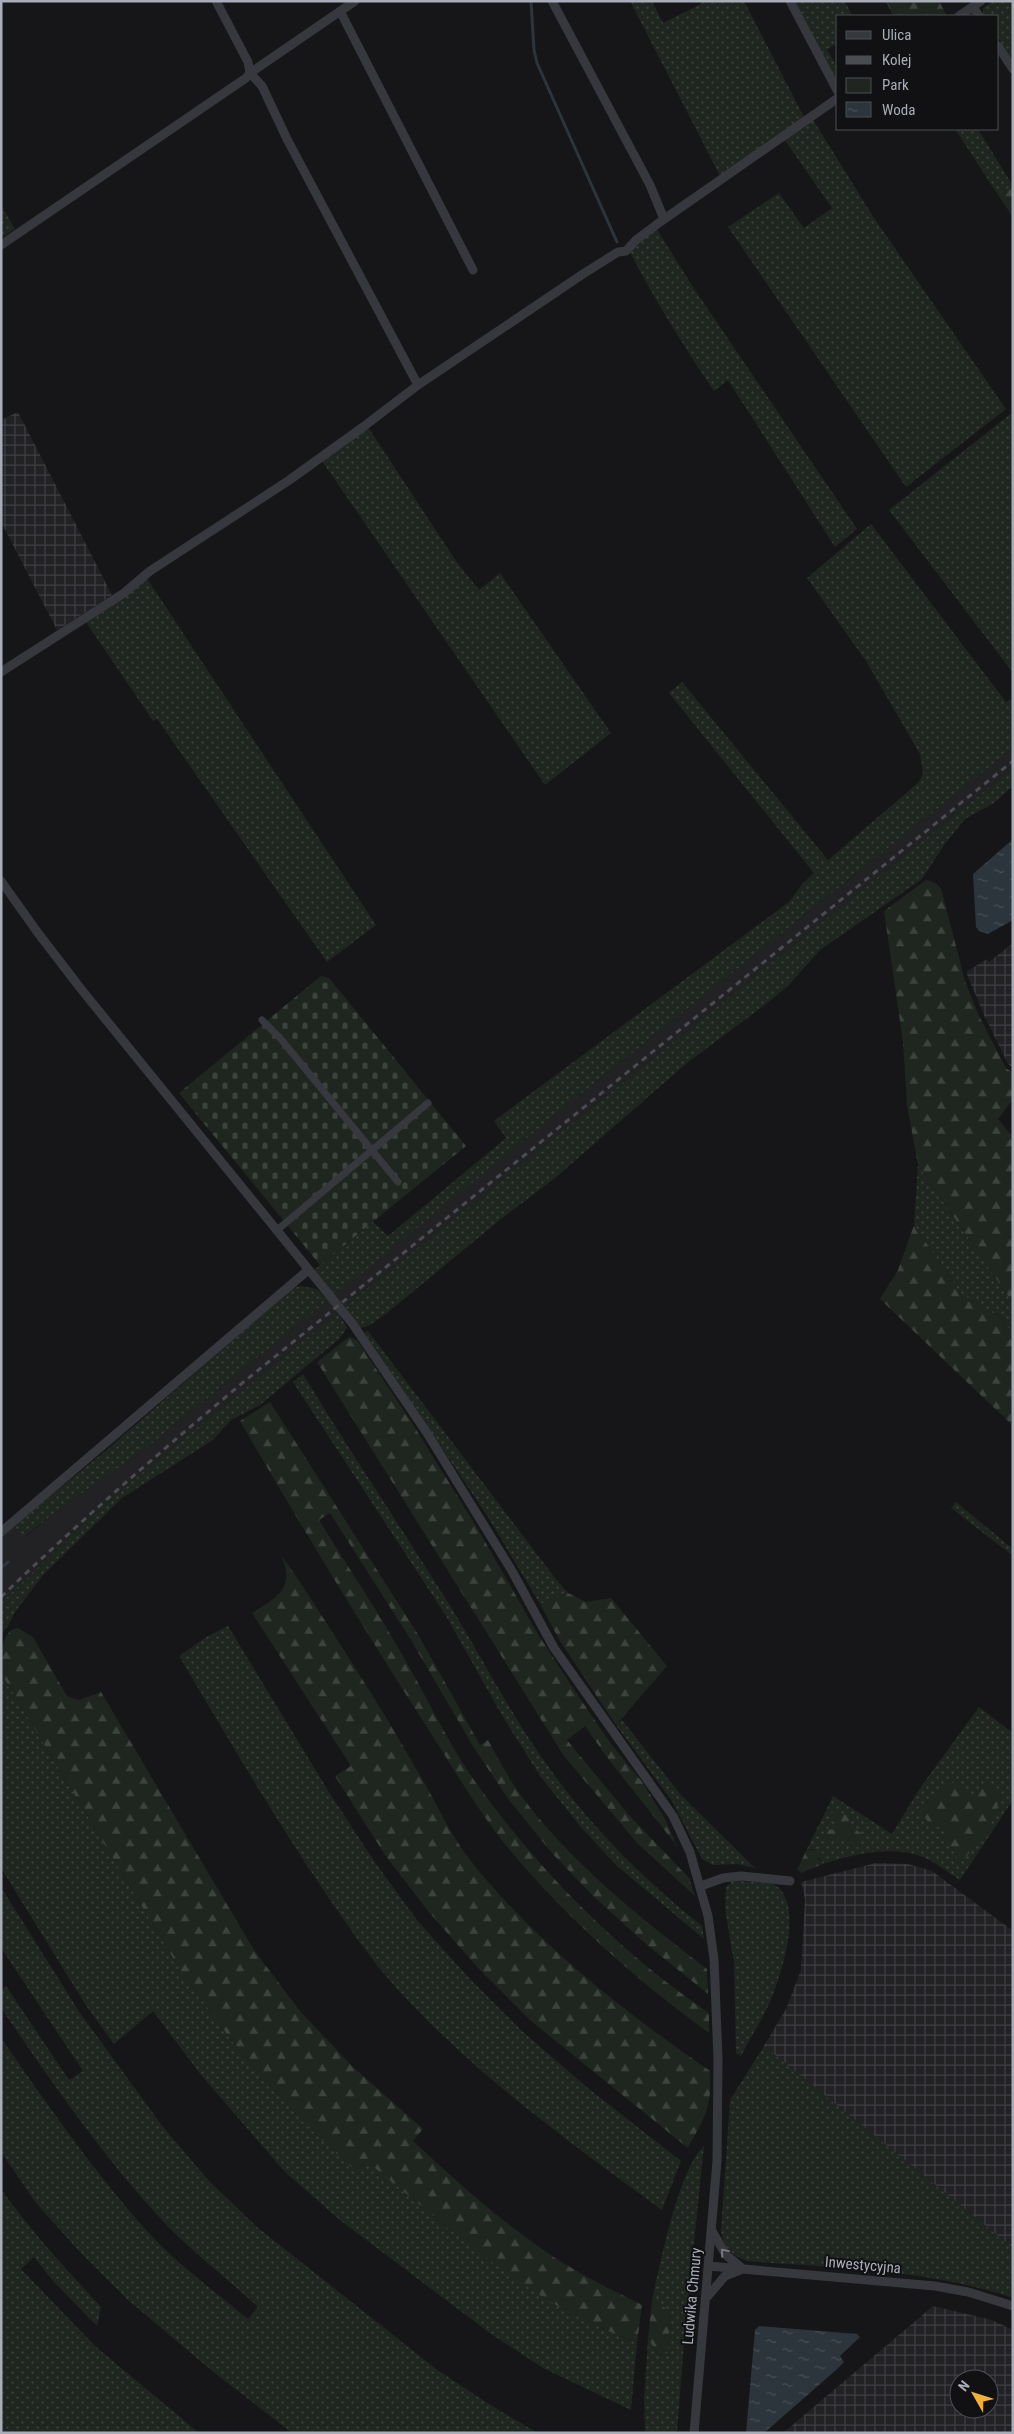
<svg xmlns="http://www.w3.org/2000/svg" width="1014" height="2434" font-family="'Roboto Condensed',sans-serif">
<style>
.built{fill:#222225}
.industrial{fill:url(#industrial-grid);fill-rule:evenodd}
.green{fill:url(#green-dots)}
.forest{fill:url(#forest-firs)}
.cemetery{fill:url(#cemetery-stones)}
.water{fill:url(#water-ripples)}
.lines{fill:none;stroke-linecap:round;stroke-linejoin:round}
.stream{stroke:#2c353c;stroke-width:3}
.pedestrian{stroke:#37383d;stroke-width:7}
.minor{stroke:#37383d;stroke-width:9}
.rail{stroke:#4a4c52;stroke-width:3;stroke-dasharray:6 5;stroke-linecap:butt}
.oneway{stroke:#757881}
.labels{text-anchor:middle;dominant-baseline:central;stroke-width:4;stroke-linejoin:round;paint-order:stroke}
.street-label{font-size:15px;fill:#a8adb8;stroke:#111113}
</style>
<defs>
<pattern id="industrial-grid" width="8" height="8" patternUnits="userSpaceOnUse" patternTransform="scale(1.25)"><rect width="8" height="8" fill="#222225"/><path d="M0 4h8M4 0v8" fill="none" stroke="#3f3f43"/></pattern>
<pattern id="green-dots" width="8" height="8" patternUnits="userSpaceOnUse" patternTransform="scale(1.25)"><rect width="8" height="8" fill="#1e261f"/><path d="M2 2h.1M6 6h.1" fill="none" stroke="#3c433d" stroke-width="1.8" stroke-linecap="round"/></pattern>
<pattern id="forest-firs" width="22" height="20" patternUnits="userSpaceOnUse" patternTransform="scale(1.25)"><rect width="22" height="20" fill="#1e261f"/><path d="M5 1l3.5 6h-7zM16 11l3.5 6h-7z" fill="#3c433d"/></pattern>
<pattern id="cemetery-stones" width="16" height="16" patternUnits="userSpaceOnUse" patternTransform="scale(1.25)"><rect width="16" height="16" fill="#1e261f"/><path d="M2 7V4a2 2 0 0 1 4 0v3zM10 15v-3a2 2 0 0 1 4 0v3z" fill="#3c433d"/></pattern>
<pattern id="water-ripples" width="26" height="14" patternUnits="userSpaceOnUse" patternTransform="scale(1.25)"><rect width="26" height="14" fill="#2c353c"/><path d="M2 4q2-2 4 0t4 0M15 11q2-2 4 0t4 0" fill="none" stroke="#485056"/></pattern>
</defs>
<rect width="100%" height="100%" fill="#161618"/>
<path class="built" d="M1013 748V768L338 1312 103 1505 1 1603V1538L14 1526 25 1537 58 1510 145 1449 566 1106Z"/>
<path class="industrial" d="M18 412 112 595 57 630 1 522V420Z
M1013 943V1068L1008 1064 984 1015 966 972 987 959 989 962Z
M876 1863 908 1864 932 1871 1013 1931V2248L764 2046 786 2009 801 1970 805 1899 801 1882Z
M933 2306 992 2320 1013 2330V2433H783ZM959 2379H989V2409H959Z"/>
<path class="green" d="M630 1H652L663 23 701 4 700 1H744L804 117 720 176Z
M795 1H845L852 16H838V44L827 49 838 69V85Z
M993 1H1013V60L998 38V16H983V8Z
M812 118 874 218 1006 409 906 487 728 227 779 193 804 228 832 208 784 139Z
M955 129H978L1013 186 998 195Z
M1 205 15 229 1 238Z
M656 228 695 290 857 529 835 547 728 380 714 391C683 345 654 299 629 250Z
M1013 412V673L889 510Z
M368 427 456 561 479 590 500 573 611 733 545 785 322 461Z
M871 524 1006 702 1013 698V748L566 1106 334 1296 314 1270 373 1222 388 1236 506 1138 494 1121 789 902 803 883 814 873 669 693 682 682 828 860 919 782 923 773 920 754 866 661 807 578Z
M146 577 376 925 327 962 157 719 153 721 86 622Z
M1013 768V786L994 803 965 819 944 845 922 879 820 950 788 986 766 1004 687 1063 555 1178 501 1219 387 1313 370 1325 361 1328 343 1308Z
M918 1165 1013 1303V1335L1001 1318 961 1294 914 1225Z
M301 1286 317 1289 328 1300 145 1449 58 1510 24 1537 14 1526 103 1453 293 1288Z
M338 1312 347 1328 339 1339 260 1405 231 1420 213 1440 122 1498 43 1575 15 1612 8 1626 1 1634V1603L103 1505Z
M368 1331 555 1578 568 1593 540 1604 488 1517 364 1332Z
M303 1374C350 1452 401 1527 449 1604 483 1659 512 1717 550 1769 593 1829 644 1880 702 1926L704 1939 617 1866 580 1826 540 1776 503 1717 446 1616 293 1382Z
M956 1502 1013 1549V1556L951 1508Z
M228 1626 329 1792 374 1861 417 1920 468 1977 522 2031 589 2089 681 2161 662 2210C573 2145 476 2075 401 1993 372 1962 348 1926 324 1891 272 1814 226 1735 179 1656L208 1636Z
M1 1673 181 1971 237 2048 305 2124 359 2173 369 2162 449 2229 603 2329 637 2343 631 2410 543 2368 491 2334 341 2221 284 2171 201 2075 153 2011 114 2044 85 2004 1 1868Z
M979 1707 1013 1733V1800L960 1880C948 1873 936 1862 923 1857 892 1845 853 1854 823 1864L814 1849H807L833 1796 892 1834 920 1788Z
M622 1720 681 1795 755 1868 737 1864 713 1865 702 1859 672 1801 616 1725Z
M733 1880C742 1882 769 1882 775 1885 805 1904 781 1976 770 2002 762 2020 750 2038 741 2056L736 2053 734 1963 725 1908 726 1888Z
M1 1887 80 2013 163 2127 209 2181 257 2227 436 2369 492 2406 538 2433H292L211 2370 128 2300 79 2251 36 2203 1 2152V2038C47 2104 94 2172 148 2232 177 2264 214 2291 248 2319L258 2307C226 2277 190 2251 160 2218 100 2153 51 2081 1 2008V1990L6 1986 69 2080 83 2071 1 1948Z
M764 2046 1013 2248V2298C928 2269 836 2268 747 2261 731 2255 724 2248 721 2231L730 2100Z
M704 2146 685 2330 677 2433H645L644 2399 648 2339 659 2355 667 2353 671 2312 652 2300C660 2265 679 2168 704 2146Z
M1 2189C31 2231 66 2269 101 2307L97 2326 53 2281 34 2257 21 2269 95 2346 199 2433H1Z"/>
<path class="forest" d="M886 1H939L947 16H893Z
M1013 186V217L998 195Z
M926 880 935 883 941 888 965 981 979 1016 1006 1068 1013 1073V1099L998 1119 1013 1137V1303L918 1165 907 1105 903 1042 884 911Z
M914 1225 961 1294 1001 1318 1013 1335 1011 1424 880 1299 898 1270Z
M349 1337 357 1340 412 1423 476 1526 539 1636 579 1697 611 1744 643 1783 665 1819 677 1846 606 1756 585 1726 567 1740 628 1814 689 1878 695 1896 638 1844 564 1756 317 1362Z
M270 1402 419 1636 480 1745 488 1740C498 1758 508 1777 519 1793 570 1862 639 1917 707 1969L708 1994 646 1944 593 1896 552 1853 509 1800 474 1748 411 1640 330 1513 319 1520C347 1566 378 1611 404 1658 427 1697 448 1743 474 1780 538 1870 618 1951 709 2013V2033C638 1981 570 1921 513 1854 479 1814 450 1762 421 1718 358 1620 298 1521 240 1421Z
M282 1557 292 1570C335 1636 379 1703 418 1772 436 1801 448 1832 470 1860 536 1943 623 2011 710 2071 712 2109 705 2116 688 2148L531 2021 478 1968 428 1911 385 1855 335 1776 351 1766 252 1613C277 1597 295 1590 282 1557Z
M568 1593 586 1602 611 1598 667 1666 616 1725 560 1641 540 1604Z
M18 1628 33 1637 67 1696 79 1700 101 1692 254 1950 300 2011 352 2066 423 2129 413 2141C454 2179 496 2217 542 2249 573 2271 608 2288 642 2305L637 2343C614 2333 589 2324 568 2312 496 2271 433 2215 369 2163L359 2174 305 2124 237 2048 181 1971 1 1673C1 1659 0 1630 18 1628Z
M986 1780 1002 1792 989 1830 964 1859 958 1860 944 1836 948 1829 943 1825 933 1829 921 1812 950 1781 972 1795Z
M833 1810 849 1816 852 1827 865 1836 858 1848 842 1836 833 1841 825 1840 827 1830 835 1829 838 1824 831 1818Z
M807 1849 822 1852 823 1856 818 1858 823 1864 801 1873 797 1870Z
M652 2300 671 2312 667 2353 659 2355 648 2339Z"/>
<path class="cemetery" d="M321 976 329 978 466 1146 320 1265 179 1093Z"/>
<path class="water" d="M1013 839V920L988 934 979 931 976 927 973 874Z
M759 2326 857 2334 860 2337 840 2356 844 2362 835 2371 764 2433H746L755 2330Z"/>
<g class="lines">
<path class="stream" d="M531 1 534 50 537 63 617 242
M1 1568 8 1562"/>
<path class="pedestrian" d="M262 1020 280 1038 398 1182
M276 1231 428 1103"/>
<path class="minor" d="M355 1 250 73 262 86 287 139 418 385
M552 1 650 185 664 219
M790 1 838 92
M973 7 979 16
M340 11 473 270
M959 16 981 1
M998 46 1013 69
M1 245 246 78 250 73 248 62 216 1
M1 672 124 593 150 571 288 481 363 427 418 385 583 274 618 252 626 251 636 240 660 222 838 98
M1 881 38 933 81 989 352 1323 427 1433 512 1571 554 1648 673 1816 690 1852 708 1916 714 1959 718 2058 717 2161 694 2433
M1 1532 307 1271
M701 1886 723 1878 741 1876 790 1881
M712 2231 726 2255 743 2269
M709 2266 935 2286 968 2292 1013 2306
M707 2297 725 2276 740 2270"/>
<path class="rail" d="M1 1597C80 1521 162 1450 246 1380L1013 761"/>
</g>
<defs><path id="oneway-chevron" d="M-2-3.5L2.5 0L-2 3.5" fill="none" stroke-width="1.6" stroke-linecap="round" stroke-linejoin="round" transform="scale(1.25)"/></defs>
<use class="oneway" href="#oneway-chevron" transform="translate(724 2252) rotate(-130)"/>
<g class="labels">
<g class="street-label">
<text transform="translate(863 2265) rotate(5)">Inwestycyjna</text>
<text transform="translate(692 2296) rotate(-85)">Ludwika Chmury</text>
</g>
</g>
<rect width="1014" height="2434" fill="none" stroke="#a8adb8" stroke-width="5"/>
<rect x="836" y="15" width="162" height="115" fill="#111113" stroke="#4d4f55"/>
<rect x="846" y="31" width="25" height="8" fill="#37383d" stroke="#4d4f55"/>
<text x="882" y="40" font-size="15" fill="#a8adb8">Ulica</text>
<rect x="846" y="56" width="25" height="8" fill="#4a4c52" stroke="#4d4f55"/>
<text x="882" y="65" font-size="15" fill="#a8adb8">Kolej</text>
<rect x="846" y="78" width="25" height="15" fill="#1e261f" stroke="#4d4f55"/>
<text x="882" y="90" font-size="15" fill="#a8adb8">Park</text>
<rect x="846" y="102" width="25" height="15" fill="url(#water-ripples)" stroke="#4d4f55"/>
<text x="882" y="115" font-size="15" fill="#a8adb8">Woda</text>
<g transform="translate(974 2394) rotate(309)"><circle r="24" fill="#111113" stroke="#4d4f55"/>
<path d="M0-4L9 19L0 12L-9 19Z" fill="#f2b134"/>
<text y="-8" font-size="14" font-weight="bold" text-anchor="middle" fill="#a8adb8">N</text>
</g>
</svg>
